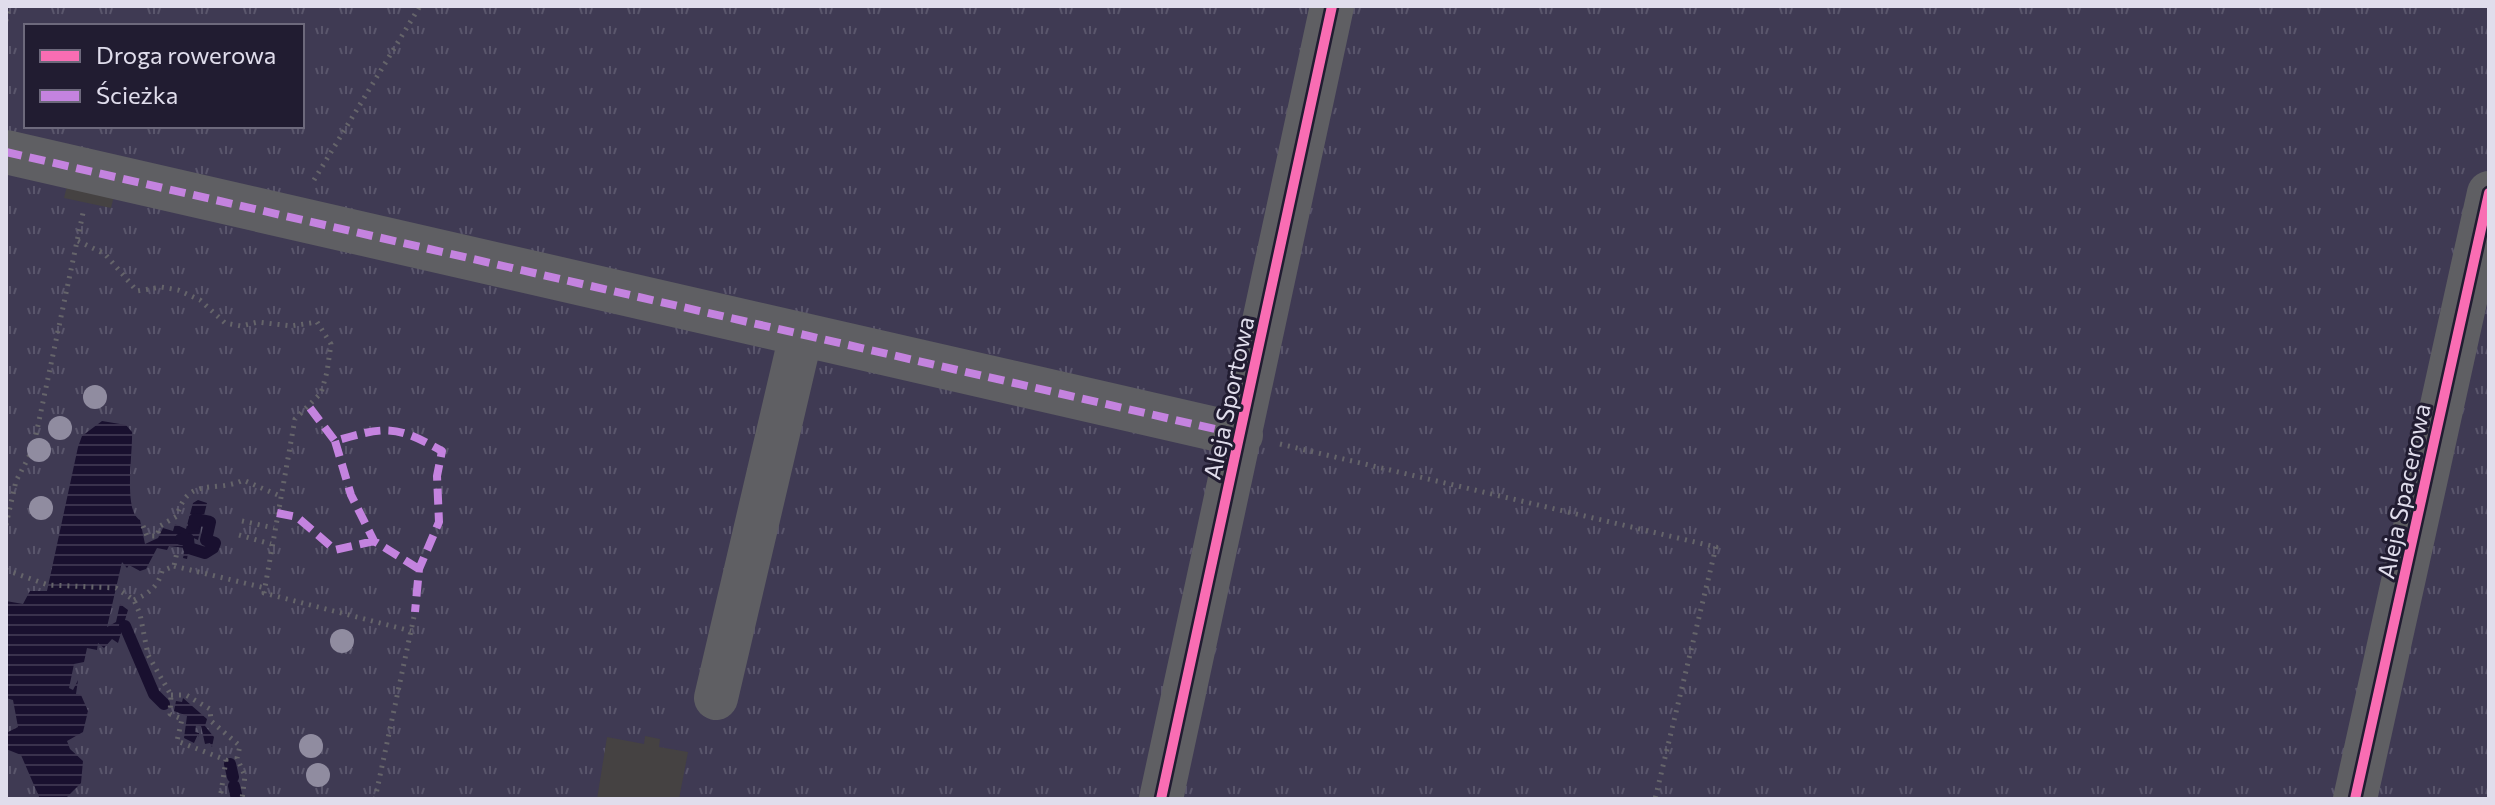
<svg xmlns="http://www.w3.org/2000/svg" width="2495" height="805" font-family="Commissioner,sans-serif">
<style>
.park{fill:url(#park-tufts);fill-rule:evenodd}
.water{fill:url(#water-rules)}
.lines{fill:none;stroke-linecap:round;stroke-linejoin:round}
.stream{stroke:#19102f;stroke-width:12}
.building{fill:#454242}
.path{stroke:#65646a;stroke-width:5;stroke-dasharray:2 6;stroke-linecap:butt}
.minor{stroke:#5f5f63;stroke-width:44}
.quiet{stroke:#c483df;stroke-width:8;stroke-dasharray:16 8;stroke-linecap:butt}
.cycleway-casing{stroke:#211c31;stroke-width:15}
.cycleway{stroke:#f96db3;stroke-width:10}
.tree{fill:#908ca0}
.labels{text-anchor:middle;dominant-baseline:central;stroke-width:6;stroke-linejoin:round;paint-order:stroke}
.street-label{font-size:24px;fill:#e0ddec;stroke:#211c31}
</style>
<defs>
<pattern id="park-tufts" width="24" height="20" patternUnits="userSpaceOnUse" patternTransform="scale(2)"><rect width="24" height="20" fill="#3f3a53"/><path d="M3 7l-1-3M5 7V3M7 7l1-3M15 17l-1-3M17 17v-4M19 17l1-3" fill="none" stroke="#5a566c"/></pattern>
<pattern id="water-rules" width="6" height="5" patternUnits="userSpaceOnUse" patternTransform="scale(2)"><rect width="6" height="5" fill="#19102f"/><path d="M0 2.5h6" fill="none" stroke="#3a324d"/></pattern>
</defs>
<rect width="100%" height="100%" fill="#2e2b36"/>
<path class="park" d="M6 6H2489V799H6ZM26 26H302V126H26Z"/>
<path class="water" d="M102 421 126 425 132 432C133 453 123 511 140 520L145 544 158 538 163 528 173 531 175 524 186 529 193 503 198 500 207 503 198 540 191 537 187 559 183 558 185 548 169 546 167 550 157 548 146 569 140 571 129 565 127 568 122 562 107 627 116 622 120 604 128 610 118 643 112 639 104 648 98 643 97 650 87 648 84 662 74 664 69 688 73 690 78 680 76 694 81 695 88 711 83 732 67 741 70 749 83 761 81 783 65 799H40L21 755 6 749V733L18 727 13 700 6 698V601L23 604 30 591H47L78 447 82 436Z
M183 698 207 719 205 726 214 737 212 747 210 743 205 744 201 726 196 725 195 732 199 733V737L198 734 194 743 184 738 187 716 174 711 176 701 182 702Z"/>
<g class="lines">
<path class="stream" d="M181 539H188L189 548 205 553 213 548 215 543 206 540 210 522 195 519 194 525
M125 626 154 694 164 704
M230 764 233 777
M234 786 237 799"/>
</g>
<path class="building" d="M68 182 115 192 111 208 64 198Z
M645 736 660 739 659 747 688 752 679 799H597L607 737 644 744Z"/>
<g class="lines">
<path class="path" d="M6 21 9 6
M314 180 420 6
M78 241 105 254 137 291 161 287 178 290 200 300 225 323 241 326 258 322 291 326 317 322 331 344 327 372 321 393 295 419 264 593 411 631
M1280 444 1716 547 1655 799
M242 521 274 528
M6 525 16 481 33 449 83 213
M143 526 147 536H157L160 526 177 516C188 475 215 494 243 480L280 496
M239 535 271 544
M174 566 265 588
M6 570 48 585 116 588 134 600 140 614 148 655 171 695 170 714 182 719 177 741 226 760 220 799
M134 600C148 594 158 587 162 571L174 566 177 552
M171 695H186L210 709 211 721 240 746 237 758 245 776 242 799
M375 799 415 612"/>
<path class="minor" d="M6 152 1241 435
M716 698 801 335
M1161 799 1332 6
M2355 799 2489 193"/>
<path class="quiet" d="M6 152 1241 435
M310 408 335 441C386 426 396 425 442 451L437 476 439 522 419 569 415 612
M335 441 351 495 374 541 419 569
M277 513 297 517 335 550 374 541"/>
<defs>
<path id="cycleway" d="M1161 799 1332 6
M2355 799 2489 193"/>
</defs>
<use href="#cycleway" class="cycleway-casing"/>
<use href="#cycleway" class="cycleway"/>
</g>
<g class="tree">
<circle cx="95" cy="397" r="12"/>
<circle cx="60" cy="428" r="12"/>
<circle cx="39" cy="450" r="12"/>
<circle cx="41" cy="508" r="12"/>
<circle cx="342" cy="641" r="12"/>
<circle cx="311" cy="746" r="12"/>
<circle cx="318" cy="775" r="12"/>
</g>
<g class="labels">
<g class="street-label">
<text transform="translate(1228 398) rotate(-78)">Aleja Sportowa</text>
<text transform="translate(2403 491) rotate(-78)">Aleja Spacerowa</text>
</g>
</g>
<rect width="2495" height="805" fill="none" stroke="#e0ddec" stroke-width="16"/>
<rect x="24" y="24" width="280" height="104" fill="#211c31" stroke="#6d697c" stroke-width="2"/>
<rect x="40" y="50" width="40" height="12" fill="#f96db3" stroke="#6d697c" stroke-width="2"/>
<text x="96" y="64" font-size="24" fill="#e0ddec">Droga rowerowa</text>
<rect x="40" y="90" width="40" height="12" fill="#c483df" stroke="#6d697c" stroke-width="2"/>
<text x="96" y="104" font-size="24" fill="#e0ddec">Ścieżka</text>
</svg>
